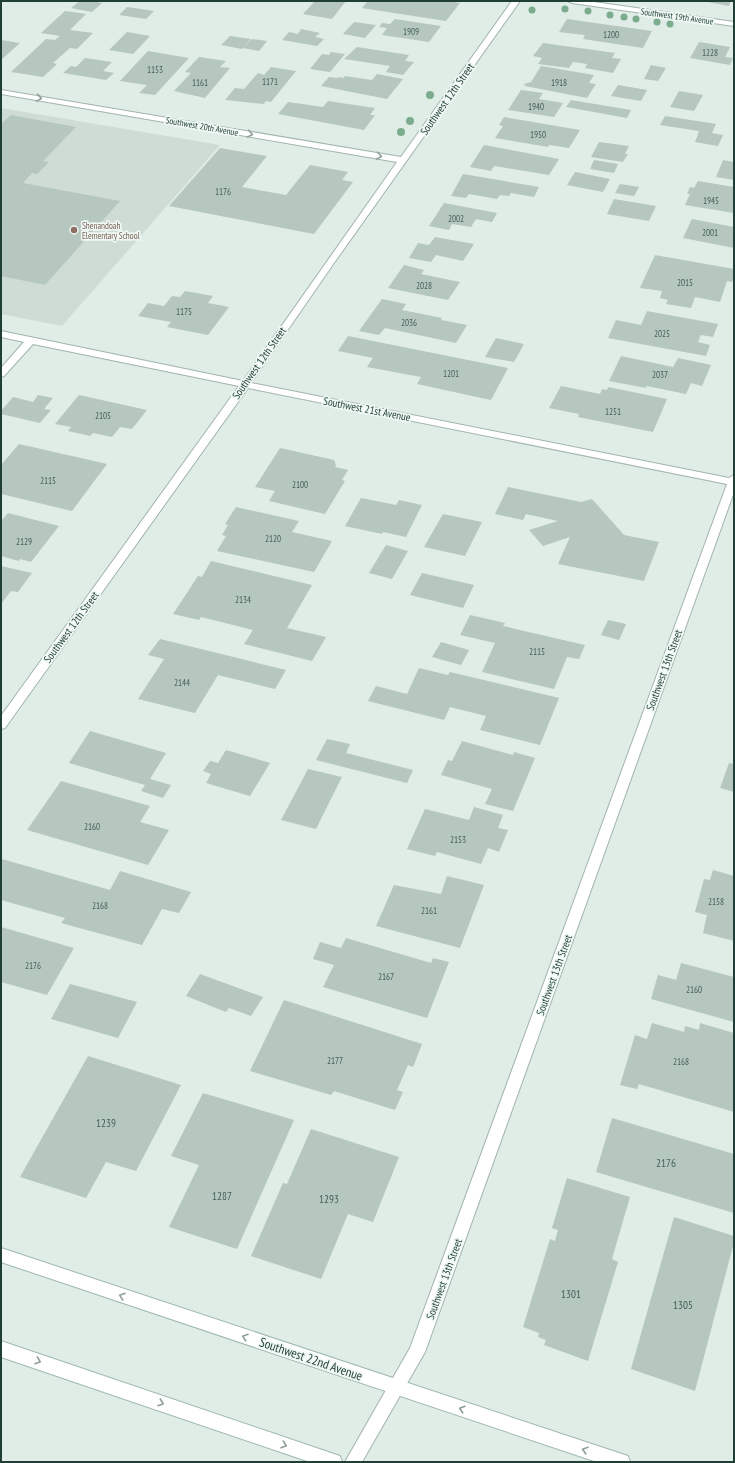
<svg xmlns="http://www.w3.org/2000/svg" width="735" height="1463" font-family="'PT Sans Narrow',sans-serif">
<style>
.built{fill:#cedcd5}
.building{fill:#b5c7bf}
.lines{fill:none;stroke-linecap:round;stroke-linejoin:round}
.street-casing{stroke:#a2b4ad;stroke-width:2}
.secondary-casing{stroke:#9db9af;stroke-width:2}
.street{fill:#fff;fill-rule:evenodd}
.secondary{fill:#fff;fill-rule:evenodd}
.tree{fill:#7aac8d}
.oneway{stroke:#8f9e9a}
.education-dot{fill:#8d6e63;stroke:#f0f8f4;stroke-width:1.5}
.labels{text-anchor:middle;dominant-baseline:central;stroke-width:3.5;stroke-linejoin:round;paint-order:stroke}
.far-street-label{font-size:9px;fill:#1f3e35;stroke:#f0f8f4}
.number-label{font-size:9px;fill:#446058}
.far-education-label{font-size:9px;fill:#785e54;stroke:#f0f8f4;text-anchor:start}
.street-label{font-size:11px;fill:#1f3e35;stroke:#f0f8f4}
.near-number-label{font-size:11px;fill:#446058}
.near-street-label{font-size:13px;fill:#1f3e35;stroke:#f0f8f4}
</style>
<rect width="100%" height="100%" fill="#e0ece6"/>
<path class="built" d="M1 108 220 145 62 326 1 314Z"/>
<path class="building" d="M80 1H92L102 3 92 12 71 8Z
M315 1H346L332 19 303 14Z
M368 1H447L460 3 446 21 362 8Z
M702 1H731L729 6Z
M127 7 154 11 146 19 119 15Z
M65 11 86 14 70 30 93 33 77 49 70 48 53 63 57 64 43 77 11 72 46 39 55 40 60 36 41 33Z
M395 19 441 26 429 42 382 35 387 28 379 27 382 23 390 24Z
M567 19 652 31 643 48 583 39 585 35 559 32Z
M354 22 376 25 365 38 343 34Z
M301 29 320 33 315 37 324 39 317 46 282 40 289 32 298 34Z
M127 32 150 36 133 54 109 50Z
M230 36 251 39 242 49 221 45Z
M252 39 267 41 259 51 243 48Z
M1 40 20 43 1 60Z
M699 42 730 47 725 57 733 58 730 65 690 58Z
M543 43 615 53 612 58 621 59 613 73 585 68 587 64 573 62 569 68 538 64 542 58 533 56Z
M357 47 409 55 405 61 414 62 403 75 386 72 390 66 344 59Z
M148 51 189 58 155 95 139 93 147 85 120 81Z
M331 52 345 54 330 72 310 69 322 54 329 55Z
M199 57 226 61 220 67 230 68 205 98 174 91 191 73 185 72Z
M85 58 112 62 103 71 114 73 106 80 63 73 71 66 76 67Z
M651 65 666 68 658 81 644 79Z
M541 66 594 75 589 83 596 84 587 98 525 86 524 84 531 82Z
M271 67 296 71 271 102 266 101 264 104 225 100 235 88 244 89 258 73 264 75Z
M377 74 403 79 387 99 321 86 329 77 338 78 339 77 343 78 345 76 372 80Z
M618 85 647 90 641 101 611 96Z
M521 90 543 93 539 99 563 103 554 117 508 110Z
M679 91 703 95 694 111 670 107Z
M571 100 631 110 627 118 566 107Z
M328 101 375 108 370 115H375L364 130 278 114 288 102 323 107Z
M11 115 76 127 43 161 49 162 37 174 32 173 23 183 120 201 45 285 1 276V124Z
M665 116 716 124 712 133 723 135 718 146 695 142 699 131 660 125Z
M504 117 580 130 569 148 549 145 548 147 495 138 503 126 499 125Z
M599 142 629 146 625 154H628L623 162 591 157Z
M484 145 559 159 549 175 494 166 491 171 470 167Z
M220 148 267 156 242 187 286 195 310 165 348 172 342 180 353 182 314 234 169 206Z
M594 160 618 164 614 173 590 169Z
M723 160 734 162V180L716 177Z
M575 172 610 179 603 192 567 185Z
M463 174 539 187 534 197 511 193 509 196 500 195 497 199 469 194 466 198 451 196Z
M698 181 734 187V213L685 205 690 194H687L690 187 694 188Z
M620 184 639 187 634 196 615 193Z
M614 199 656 206 649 221 607 214Z
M444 203 497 213 492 222 476 219 471 227 452 224 449 230 429 226Z
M692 219 734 227V248L683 238Z
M435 237 474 244 463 261 436 255 431 262 409 258 418 243 429 245Z
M655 255 734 269V276L732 282 727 281 720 302 695 297 691 308 666 304 668 300 660 298 662 291 640 288Z
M404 265 424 270 421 274 460 282 448 300 388 288Z
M185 291 213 296 208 303 229 307 208 335 167 327 171 322 138 316 148 303 164 306 172 296 180 297Z
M382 299 406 304 402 310 442 318 441 320 467 325 456 343 385 328 379 335 359 331Z
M647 311 718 324 713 337 701 335 698 342 710 345 706 356 608 338 616 320 641 325Z
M348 336 508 368 491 400 417 384 421 377 367 367 373 358 338 351Z
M496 338 524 344 514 362 485 357Z
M621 356 673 367 678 358 711 365 702 386 691 383 686 394 647 386 646 388 609 381Z
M561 386 600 394 602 389 607 390 608 387 667 399 653 432 578 417 579 414 549 408Z
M38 395 53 398 44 409 51 410 40 423 1 414V411L13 397 33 402Z
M79 395 147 410 132 429 120 427 112 437 93 433 90 436 68 431 71 427 55 424Z
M19 444 107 464 72 511 1 494V465Z
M280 448 334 460 336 465 335 467 348 470 342 480 345 481 325 514 269 501 275 491 255 487Z
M508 487 581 502 592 499 624 535 659 542 644 581 558 564 570 537 543 546 529 530 558 521 526 514 523 520 495 514Z
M361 498 396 505 399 500 422 505 406 537 383 532 382 534 345 526Z
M236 507 299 521 292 532 332 541 314 572 217 551 226 536 222 535 228 525 225 524Z
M8 513 59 526 31 562 20 559 19 561 1 556V521Z
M443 514 482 522 465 556 424 547Z
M386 545 408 551 392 579 369 573Z
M211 561 312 585 287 628 326 637 312 661 244 644 253 630 201 617 199 620 173 614 198 576 202 577Z
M1 566 32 573 18 592 11 591 1 604Z
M422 573 474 585 463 608 410 595Z
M470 615 505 623 503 626 585 645 579 659 567 657 554 689 482 672 495 643 460 635Z
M608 620 626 624 619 640 601 635Z
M160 639 286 670 275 689 218 675 195 713 138 699 164 659 148 655Z
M441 642 469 650 461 665 432 657Z
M419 668 448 675 450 672 559 698 540 745 480 730 486 716 450 707 444 720 368 701 376 686 407 694Z
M90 731 166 753 150 779 171 785 163 798 141 791 145 785 69 763Z
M327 739 350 744 346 753 413 770 407 783 316 760Z
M462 741 513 755 514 752 535 758 513 811 485 804 492 789 441 775 448 760 452 761Z
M226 750 270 763 250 796 206 783 211 774 203 771 210 761 218 763Z
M729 763 734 764V792L720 788Z
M308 769 342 777 316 829 281 820Z
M61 781 150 806 140 822 169 830 148 865 27 830Z
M474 807 503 815 498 828 508 830 499 852 488 848 481 864 437 852 435 856 407 849 425 809 469 820Z
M2 859 110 890 120 871 191 892 179 913 162 909 142 945 61 923 65 918 1 900Z
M713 870 734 876V941L703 933 707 915 695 912 704 879 710 880Z
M447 876 484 885 460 948 376 926 394 885 441 894Z
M1 927 74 948 47 995 1 982Z
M346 938 431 963 433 958 449 962 427 1018 323 987 334 965 313 959 320 942 341 948Z
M681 963 734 977V1022L651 999 658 975 676 980Z
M200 974 263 997 251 1016 229 1008 226 1012 186 996Z
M70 984 137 1002 118 1038 51 1019Z
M284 1000 422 1044 413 1067 408 1065 397 1090 403 1092 395 1110 334 1091 331 1095 250 1071Z
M652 1023 684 1032 685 1026 699 1030 700 1023 734 1033V1112L639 1084 637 1089 620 1085 635 1035 647 1039Z
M88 1056 181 1085 136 1171 106 1162 86 1198 20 1177Z
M203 1093 294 1120 237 1249 169 1227 199 1165 171 1156Z
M612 1118 734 1154V1213L596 1172Z
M311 1129 399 1157 373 1222 348 1214 321 1279 251 1256 283 1183 287 1184Z
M567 1178 630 1197 612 1259 618 1262 588 1361 544 1345 546 1340 538 1337 539 1333 523 1327 550 1239 555 1241 558 1230 552 1228Z
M674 1217 734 1236V1242L695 1391 631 1369Z"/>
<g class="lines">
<defs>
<path id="street" d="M512 1H520L334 263 251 383 729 478 734 475V492L425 1352 362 1462H345L410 1348 727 484 248 388 5 728 1 729V716L239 386 33 344 4 376 1 377V368L24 342 1 337V331L243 381 397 162 1 94V90L401 157Z
M568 1H587L734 22V26L572 3Z"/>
<path id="secondary" d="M1 1248 622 1454 628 1456 630 1462H597L1 1262Z
M1 1341 334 1454 340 1456 342 1462H310L1 1357Z"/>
</defs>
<use href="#street" class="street-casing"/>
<use href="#secondary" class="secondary-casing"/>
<use href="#street" class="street"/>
<use href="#secondary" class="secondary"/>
</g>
<g class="tree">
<circle cx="565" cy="9" r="3.5"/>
<circle cx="532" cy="10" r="3.5"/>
<circle cx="588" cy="11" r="3.5"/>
<circle cx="610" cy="15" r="3.5"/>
<circle cx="624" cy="17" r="3.5"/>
<circle cx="636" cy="19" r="3.5"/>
<circle cx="657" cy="22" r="3.5"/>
<circle cx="670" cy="24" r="3.5"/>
<circle cx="430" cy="95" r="4"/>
<circle cx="410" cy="121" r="4"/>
<circle cx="401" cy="132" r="4"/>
</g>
<defs><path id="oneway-chevron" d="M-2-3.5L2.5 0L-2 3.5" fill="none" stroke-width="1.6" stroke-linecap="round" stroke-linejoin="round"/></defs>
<g class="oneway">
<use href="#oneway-chevron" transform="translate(39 98) rotate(10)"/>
<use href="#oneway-chevron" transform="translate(250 134) rotate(10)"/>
<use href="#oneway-chevron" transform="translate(379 156) rotate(10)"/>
<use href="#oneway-chevron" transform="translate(122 1296) rotate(-161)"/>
<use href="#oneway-chevron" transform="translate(245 1337) rotate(-161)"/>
<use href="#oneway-chevron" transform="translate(38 1361) rotate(19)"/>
<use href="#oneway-chevron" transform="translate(161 1403) rotate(19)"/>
<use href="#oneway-chevron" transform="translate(462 1409) rotate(-162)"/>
<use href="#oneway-chevron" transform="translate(284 1445) rotate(19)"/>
<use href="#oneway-chevron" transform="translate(585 1450) rotate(-162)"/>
</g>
<circle class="education-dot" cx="74" cy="230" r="4"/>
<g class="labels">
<g class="far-street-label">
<text transform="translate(677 16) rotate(8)">Southwest 19th Avenue</text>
<text transform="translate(202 126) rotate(10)">Southwest 20th Avenue</text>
</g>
<g class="number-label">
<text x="411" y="31">1909</text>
<text x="611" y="34">1200</text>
<text x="710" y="52">1228</text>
<text x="155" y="69">1153</text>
<text x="270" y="81">1171</text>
<text x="200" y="82">1161</text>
<text x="559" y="82">1918</text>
<text x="536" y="106">1940</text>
<text x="538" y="134">1950</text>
<text x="223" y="191">1176</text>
<text x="711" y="200">1945</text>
<text x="456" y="218">2002</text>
<text x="710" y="232">2001</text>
<text x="685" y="282">2015</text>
<text x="424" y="285">2028</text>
<text x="184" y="311">1175</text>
<text x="409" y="322">2036</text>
<text x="662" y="333">2025</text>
<text x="451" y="373">1201</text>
<text x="660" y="374">2037</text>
<text x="613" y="411">1251</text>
<text x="103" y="415">2105</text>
<text x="48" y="480">2115</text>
<text x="300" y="484">2100</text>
<text x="273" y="538">2120</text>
<text x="24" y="541">2129</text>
<text x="243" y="599">2134</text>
<text x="537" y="651">2115</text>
<text x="182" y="682">2144</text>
<text x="92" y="826">2160</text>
<text x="458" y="839">2153</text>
<text x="716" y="901">2158</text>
<text x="100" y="905">2168</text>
<text x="429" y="910">2161</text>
<text x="33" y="965">2176</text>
<text x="386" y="976">2167</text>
<text x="694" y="989">2160</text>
<text x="335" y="1060">2177</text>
<text x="681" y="1061">2168</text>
</g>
<g class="far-education-label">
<text x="82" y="225">Shenandoah<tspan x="82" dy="10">Elementary School</tspan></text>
</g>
<g class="street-label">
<text transform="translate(447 99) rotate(-55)">Southwest 12th Street</text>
<text transform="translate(259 363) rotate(-55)">Southwest 12th Street</text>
<text transform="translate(367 409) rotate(11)">Southwest 21st Avenue</text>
<text transform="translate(71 627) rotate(-54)">Southwest 12th Street</text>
<text transform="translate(664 670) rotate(-70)">Southwest 13th Street</text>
<text transform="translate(554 975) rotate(-70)">Southwest 13th Street</text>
<text transform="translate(444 1279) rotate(-70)">Southwest 13th Street</text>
</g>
<g class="near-number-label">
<text x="106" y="1123">1239</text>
<text x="666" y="1163">2176</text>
<text x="222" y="1196">1287</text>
<text x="329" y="1199">1293</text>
<text x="571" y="1294">1301</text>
<text x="683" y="1305">1305</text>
</g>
<g class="near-street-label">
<text transform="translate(311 1359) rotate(19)">Southwest 22nd Avenue</text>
</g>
</g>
<rect width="735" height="1463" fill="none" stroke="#1f3e35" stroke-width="4"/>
</svg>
